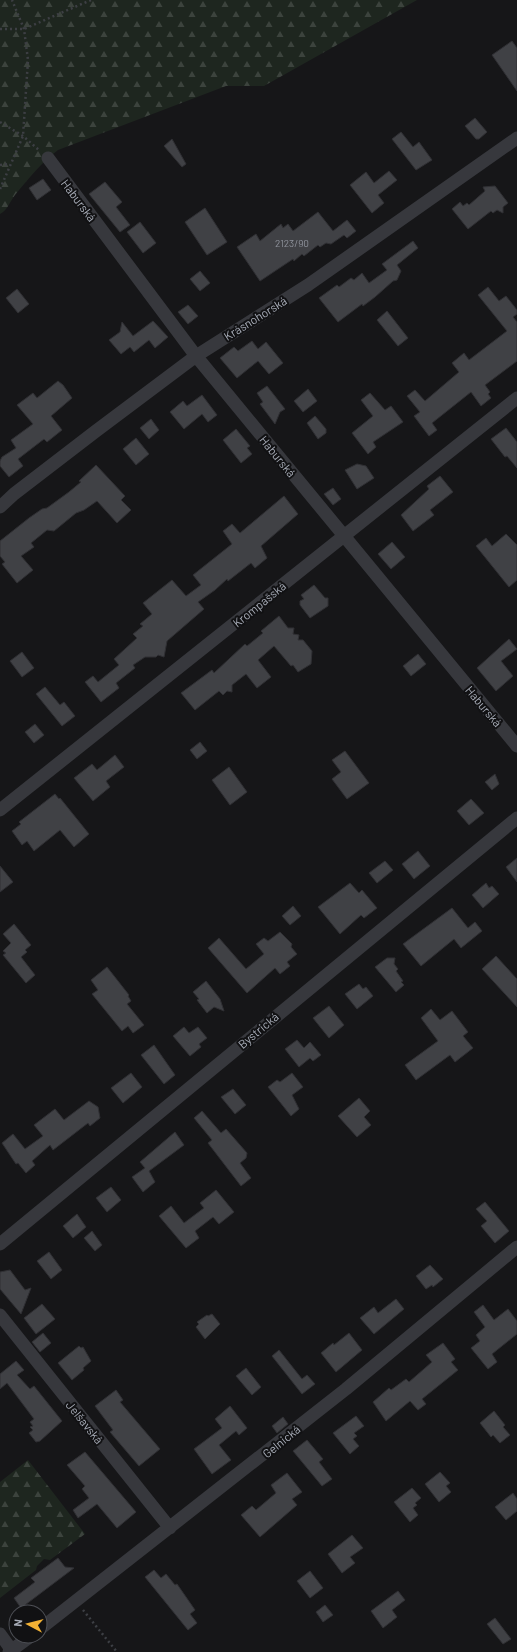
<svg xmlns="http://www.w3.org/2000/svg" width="517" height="1652" font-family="Barlow,sans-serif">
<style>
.forest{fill:url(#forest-firs)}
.building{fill:#404145;stroke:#303034}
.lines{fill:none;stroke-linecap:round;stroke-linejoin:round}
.path{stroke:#3d3f44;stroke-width:2.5;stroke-dasharray:2 3;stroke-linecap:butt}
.minor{stroke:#37383d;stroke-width:13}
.labels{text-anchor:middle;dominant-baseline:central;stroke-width:4;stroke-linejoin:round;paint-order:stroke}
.number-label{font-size:10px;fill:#8e929b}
.street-label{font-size:12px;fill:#a8adb8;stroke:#111113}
</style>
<defs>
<pattern id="forest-firs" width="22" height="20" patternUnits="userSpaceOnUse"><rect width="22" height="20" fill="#1e261f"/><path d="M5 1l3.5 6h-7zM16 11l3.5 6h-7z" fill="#3c433d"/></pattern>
</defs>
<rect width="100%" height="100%" fill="#161618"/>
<path class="forest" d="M0 0H417L264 86H226L58 150C42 162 28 179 15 195 10 201 8 210 0 214Z
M28 1460 85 1534 50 1560 44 1559 37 1566 36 1570 0 1598V1482Z"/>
<path class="building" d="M512 41 517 48V91L492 55Z
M475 118 487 132 479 139H476L465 126Z
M401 132 413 147 419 142 432 160 416 170 392 139Z
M172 139 186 164 182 167 164 146Z
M389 171 397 180 378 195 384 203 372 213 350 185 366 172 374 183Z
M43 179 51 190 37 200 29 188Z
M105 182 122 202 116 207 130 225 120 232 89 194Z
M495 186 508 203 503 207V213L497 210 493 213 491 211 468 229 452 209 460 202 463 206 467 203 469 205 485 191 483 187Z
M205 208 227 242 207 255 185 222Z
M318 212 333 231 347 220 356 231 347 238 344 235 331 244 326 243 320 247 318 245 304 256 302 254 294 261 293 259 260 281 237 247 256 234 260 241 281 224 283 228 288 224 293 231Z
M140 222 156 243 143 253 127 232Z
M413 241 418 248 397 265 401 271 397 280 393 281 375 297 363 306 362 304 338 322 319 298 337 285 339 287 351 278 354 280 362 273 369 283 387 270 382 264Z
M200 271 210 283 200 291 190 279Z
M488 287 499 301 506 296 517 310V314L513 317 517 322V361L485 385 490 392 488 394 491 398 481 406 471 392 432 423 437 430 429 436 414 416 420 412 407 396 415 390 425 401 459 372 452 363 464 353 469 360 507 331 478 295Z
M17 289 29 304 18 313 6 298Z
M188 305 198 316 188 324 178 312Z
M387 311 408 338 398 346 377 320Z
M153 321 168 337 155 348 149 340 134 352 130 347 121 354 109 340 120 332 122 322 133 336Z
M252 341 258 349 266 342 283 363 269 374 258 361 237 378 220 358 234 347 238 351Z
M58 381 63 385 72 398 51 416 62 430 47 442 44 439 18 459 23 466 9 477 0 466V461L2 457 16 448 11 440 33 424 17 405 33 393 37 398Z
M267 386 285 409 280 412 275 424 260 404 263 402 257 393Z
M308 389 317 401 303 412 294 401Z
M370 393 385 410 391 406 403 422 373 442 376 447 368 454 352 433 373 416 361 400Z
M202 395 217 415 208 422 202 414 184 429 170 412 183 401 187 406Z
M315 416 326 429V433L318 439 307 423Z
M151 419 159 430 149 439 140 428Z
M506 428 517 442V468L507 456 505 457 491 439Z
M236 429 250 446 247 448 252 454 241 463 223 440Z
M136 438 149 454 136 465 123 449Z
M357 464 366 466 374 478 357 489 345 470Z
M96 465 125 496 121 500 131 510 117 523 97 501 84 510 76 513 54 531 47 530 31 543 34 547 21 556 33 570 17 583 2 564 5 562 0 556V541L29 518 42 509 47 508 69 492 81 482 79 481Z
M440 476 453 492 430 510 434 515 413 531 401 515 429 489 427 486Z
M333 488 341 499 333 505 324 494Z
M284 496 298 514 261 546 267 558 255 568 251 563 228 581 227 579 215 590 198 602 204 609 167 641 164 657 158 655 156 657H145L133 665 135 668 116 683 119 688 101 702 85 682 93 676 98 682 119 665 114 659 137 638 133 634 143 626 140 624 152 614 143 603 172 580 186 596 201 585 193 575 232 544 223 531 232 524 240 533Z
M506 534 517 545V580L509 587 476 546 486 538 492 546Z
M392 542 405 557 391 569 378 554Z
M314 585 325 598H328V606L310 618 300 605V601L304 599 301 595Z
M279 616 288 628H294L293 634 299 635 298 640H303L312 651 311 664 298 672 293 665 291 666 274 646 258 660 271 677 257 688 246 674 232 685V692L227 691 223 695 219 691 195 710 181 693 212 670 214 673 245 644 247 646 263 633 261 631Z
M509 639 517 649 501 661 513 676 496 691 477 668Z
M22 652 34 668 22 677 10 661Z
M418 654 426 664 411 676 403 666Z
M45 687 60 705 64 702 75 716 62 726 36 694Z
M35 724 44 735 34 743 25 732Z
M200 742 207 751 197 759 190 750Z
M345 751 369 783 347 799 332 779 341 772 332 760Z
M115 755 124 767 106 781 110 787 93 801 74 778 92 764 97 770Z
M229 767 247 792 230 805 212 780Z
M495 774 499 784 492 790 485 782Z
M55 794 59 799 60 798 89 834 74 847 60 830 34 851 27 841 22 845 12 831 21 824 19 822Z
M471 799 484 813 469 825 457 811Z
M418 851 430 866 414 879 402 864Z
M517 858V882L506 867Z
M385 861 393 870 377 883 369 873Z
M0 866 13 882 0 892Z
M350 883 359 893 362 890 377 908 364 918 361 915 340 934 318 907Z
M486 883 489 888 492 886 499 894 483 908 472 895Z
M293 906 301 916 290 925 282 916Z
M452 908 468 928 475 922 482 931 461 948 454 939 421 966 403 944Z
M14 924 31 945 25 950 27 952 21 957 35 975 26 983 3 955 6 953 3 951 11 943 3 934Z
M280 932 292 944 291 947 297 954 287 962 290 966 280 974 275 968 247 993 208 948 219 938 246 969 264 954 256 944 264 938 268 941Z
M496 956 517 979V1007L482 969Z
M387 958H395L394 964 398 969 396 971 403 981 401 982 404 985 396 992 375 967Z
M107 967 129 995 128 996 131 1001 127 1004 144 1025 133 1033 128 1026 122 1031 92 994 98 990 91 980Z
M206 981 220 999 224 1011 214 1007 207 1013 197 1000 199 999 193 992Z
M359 984 363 989 366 987 373 996 357 1009 345 994Z
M329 1006 344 1025 329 1038 313 1018Z
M431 1009 440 1020 452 1011 468 1032 463 1036 473 1048 455 1062 450 1055 416 1080 405 1065 438 1041 421 1018Z
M184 1027 189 1033 198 1027 207 1038 199 1044 201 1047 190 1056 173 1036Z
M297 1040 304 1048 310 1042 321 1055 313 1061 310 1058 299 1067 285 1049Z
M154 1045 175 1075 164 1084 141 1055Z
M131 1073 142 1087 123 1103 111 1088Z
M292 1073 303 1087 292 1095 299 1109 291 1116 268 1087 277 1080 280 1082Z
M233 1089 246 1105 235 1114 221 1097Z
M359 1098 370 1111 364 1117 371 1125 357 1137 338 1116Z
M89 1101 98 1107 100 1118 90 1126 88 1123 53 1150 50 1145 32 1161 35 1165 26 1173 18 1163 16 1164 2 1143 13 1134 25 1149 43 1136 34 1125 55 1109 64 1120Z
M202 1111 221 1133 226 1129 247 1153 246 1158 240 1163 251 1178 241 1186 208 1143 212 1140 194 1118Z
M175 1132 184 1145 149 1171 155 1182 143 1192 132 1177 145 1168 140 1162Z
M111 1187 121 1200 107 1212 96 1198Z
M216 1190 234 1212 219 1224 213 1217 195 1231 199 1238 186 1248 159 1216 171 1206 184 1223 204 1208 200 1203Z
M485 1202 509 1231 495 1243 481 1226 487 1221 476 1209Z
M77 1214 86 1227 73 1238 63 1226Z
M92 1231 102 1245 95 1251 84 1238Z
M49 1252 62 1270 51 1279 37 1261Z
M430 1265 443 1279 433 1287 432 1285 426 1289 416 1276Z
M10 1270 25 1290 31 1288 21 1314 0 1289V1272Z
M396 1299 404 1309 374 1334 360 1318 374 1307 378 1313Z
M42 1304 55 1319 36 1334 24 1318Z
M483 1305 494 1320 508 1309 517 1321V1334L492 1354 497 1362 488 1369 471 1348 480 1341 476 1335 485 1327 474 1312Z
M212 1314 220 1324 205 1339 196 1327 199 1324 197 1322 207 1315 208 1316Z
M43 1333 51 1343 40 1352 32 1342Z
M349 1333 362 1350 336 1372 321 1353 333 1343 334 1345Z
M443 1343 455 1359 451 1362 458 1370 422 1399 426 1404 418 1410 410 1401 386 1421 373 1402 389 1388 391 1390 406 1379 409 1382 432 1362 426 1355Z
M79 1346 81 1348 83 1347 91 1361 83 1368 84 1370 72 1380 58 1363Z
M279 1350 302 1379 307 1375 315 1384 302 1394 272 1356Z
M16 1361 24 1370 17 1375 30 1389 34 1386 62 1421 40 1441 36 1442 29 1433 33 1430 30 1427 33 1426 30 1422 34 1419 7 1383 0 1389V1374Z
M246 1368 261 1387 252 1395 236 1376Z
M116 1390 123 1400 120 1402 160 1449 139 1466 110 1432 113 1430 95 1406Z
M230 1406 247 1428 239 1435 236 1431 219 1445 231 1460 212 1474 194 1449 222 1428 215 1419Z
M494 1411 505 1425 503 1427 510 1435 500 1443 493 1435 491 1437 480 1423Z
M356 1416 364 1426 354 1433 357 1436 353 1439 359 1446 350 1454 333 1433Z
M283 1417 288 1424 277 1433 272 1426Z
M307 1440 323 1459 319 1462 332 1479 322 1486 293 1451Z
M85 1452 136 1512 117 1528 97 1504 78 1518 73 1510 89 1498 82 1489 85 1486 67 1465Z
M440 1472 450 1483 446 1486 451 1492 439 1502 425 1484Z
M287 1473 302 1492 292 1499 297 1505 260 1537 241 1515 252 1506 256 1510 276 1493 271 1485Z
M412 1488 421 1498 415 1503 417 1505 413 1508 418 1515 410 1522 394 1502Z
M513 1493 517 1499V1511L506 1520 495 1507Z
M352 1535 363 1548 350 1557 355 1563 342 1573 328 1554Z
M58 1558 65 1567 74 1568 21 1608 14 1598 35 1582 31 1578Z
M154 1570 161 1578 166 1574 175 1585 177 1584 195 1610 190 1614 197 1623 188 1630 145 1577Z
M310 1571 323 1588 310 1598 297 1581Z
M398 1591 405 1600 392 1610 397 1617 383 1628 371 1611Z
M325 1605 333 1615 323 1622 316 1612Z
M495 1618 511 1639 503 1644 487 1624Z"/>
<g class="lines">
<path class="path" d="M0 29H24L91 0
M0 122 23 136 40 151
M0 165 10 164
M0 189 23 136 28 60 24 29 12 0
M83 1610 117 1652"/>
<path class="minor" d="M48 158 196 356 517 746
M0 507 14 494 96 431 196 356 308 285 517 138
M0 810 517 398
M0 1244 517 818
M0 1315 170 1528
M40 1629 346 1389 517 1247
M0 1634 13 1652
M9 1652 31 1636"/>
</g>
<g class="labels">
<g class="number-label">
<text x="292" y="243">2123/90</text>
</g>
<g class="street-label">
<text transform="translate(79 200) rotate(53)">Haburská</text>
<text transform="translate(255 318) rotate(-32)">Krásnohorská</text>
<text transform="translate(278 456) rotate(51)">Haburská</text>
<text transform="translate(259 604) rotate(-39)">Krompašská</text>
<text transform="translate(484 706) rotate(50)">Haburská</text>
<text transform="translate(258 1030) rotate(-40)">Bystrická</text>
<text transform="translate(85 1422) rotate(51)">Jelšavská</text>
<text transform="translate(281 1441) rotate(-39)">Gelnická</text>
</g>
</g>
<g transform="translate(28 1624) rotate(277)"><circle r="19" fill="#111113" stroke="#4d4f55"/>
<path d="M0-3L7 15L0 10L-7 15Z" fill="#f2b134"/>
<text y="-6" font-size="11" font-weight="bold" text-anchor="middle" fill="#a8adb8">N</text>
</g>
</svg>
